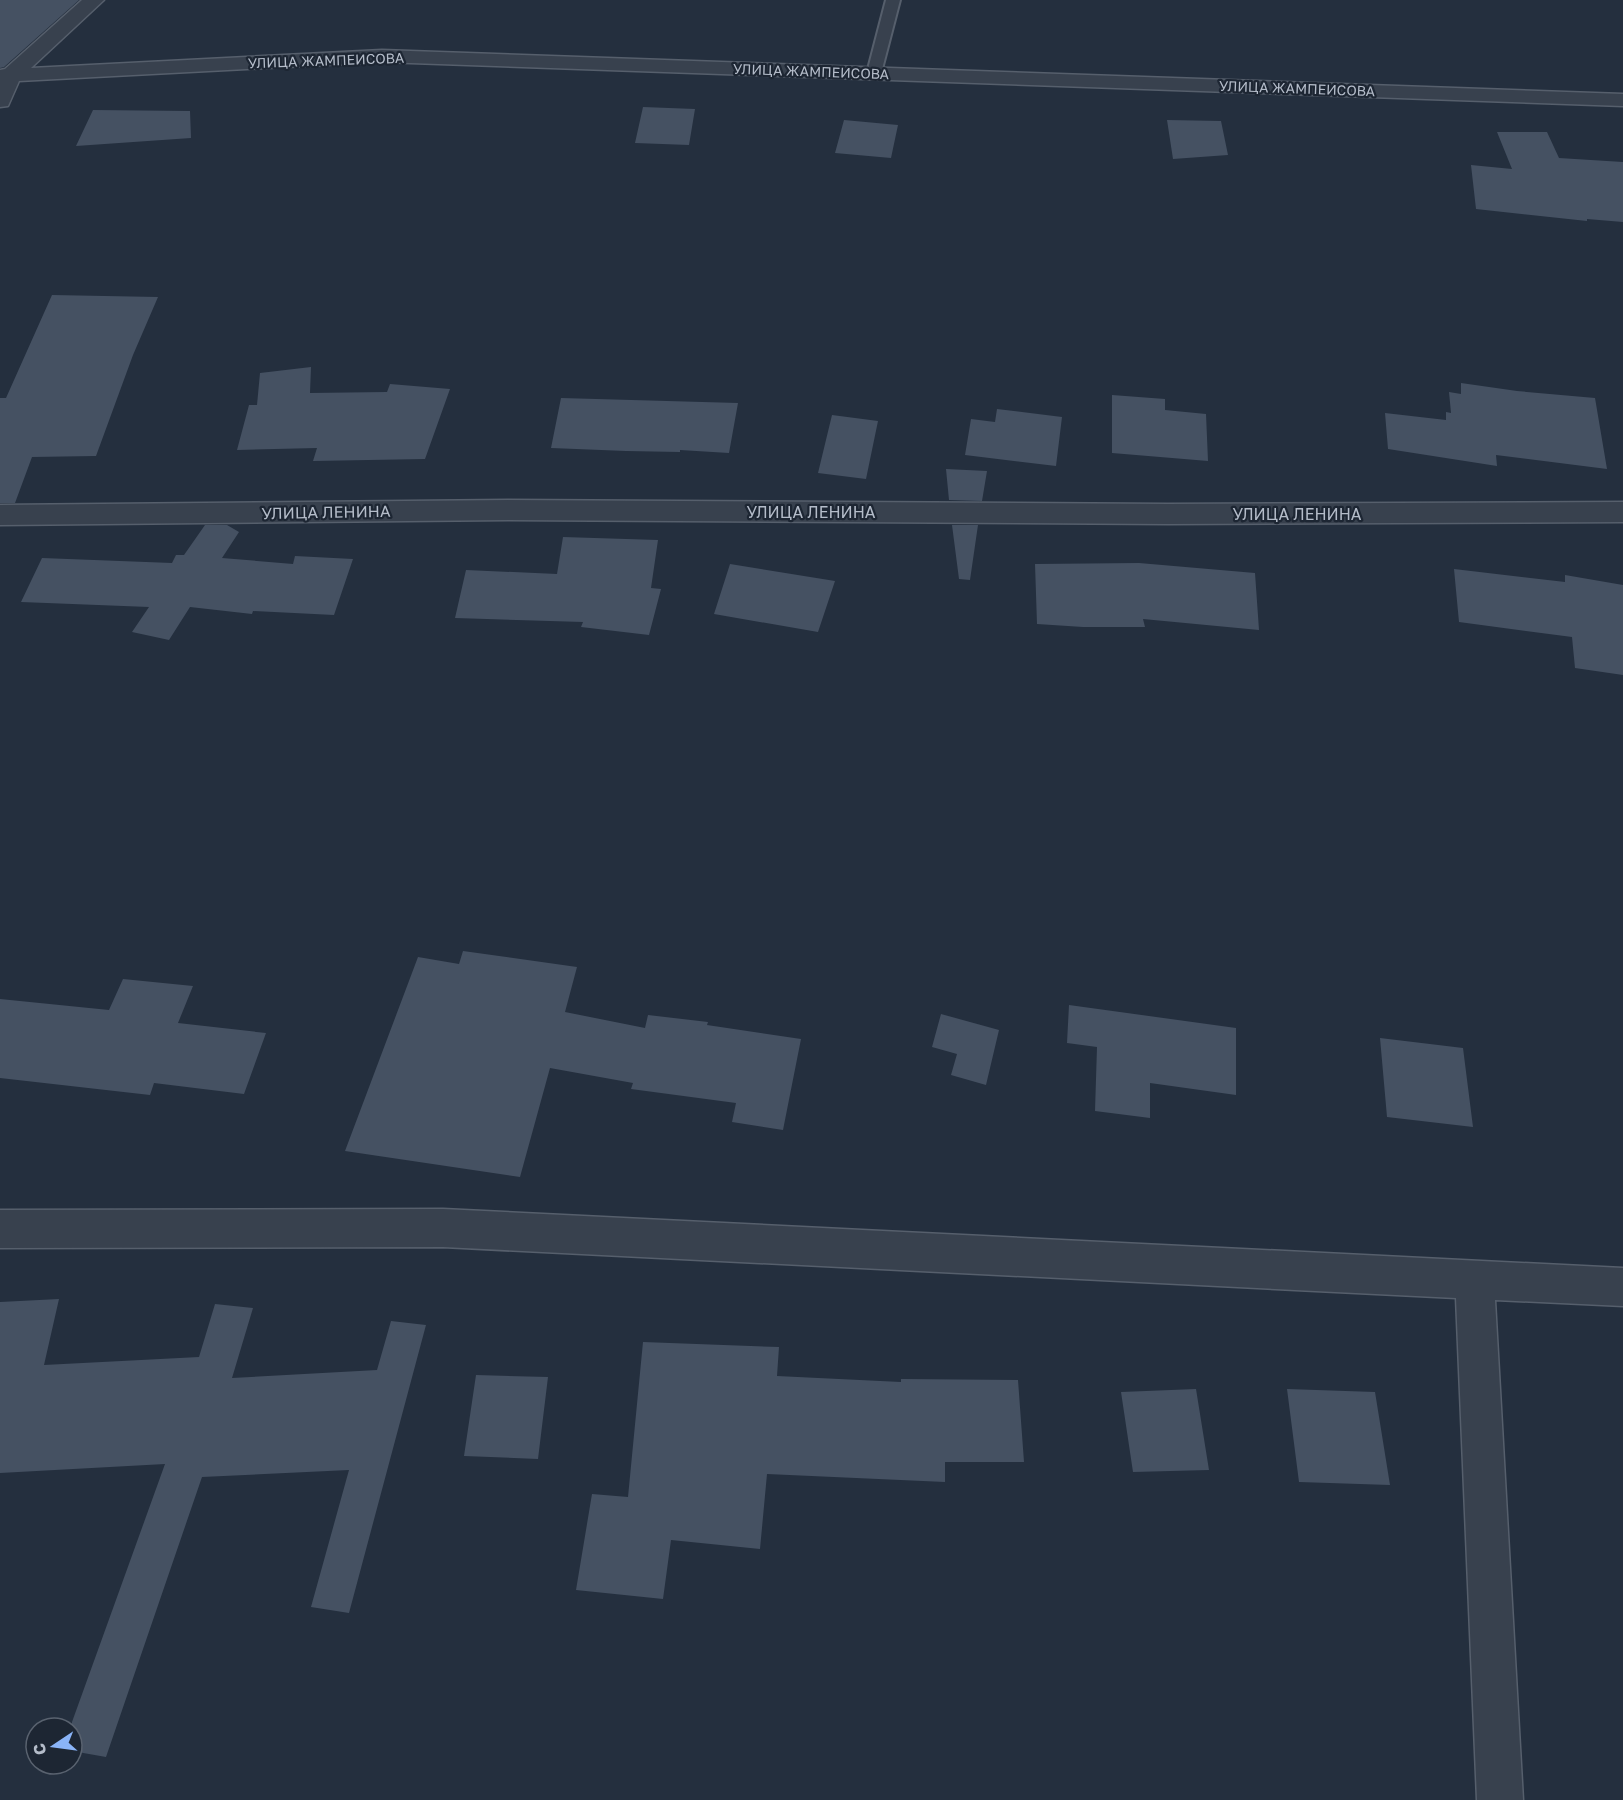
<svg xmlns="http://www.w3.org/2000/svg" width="1623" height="1800" font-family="'Golos Text',sans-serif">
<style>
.building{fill:#455162}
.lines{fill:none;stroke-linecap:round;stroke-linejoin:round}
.service-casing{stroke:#565f6c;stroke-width:4}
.minor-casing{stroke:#565f6c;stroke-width:3}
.service{fill:#38414e;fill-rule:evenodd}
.minor{fill:#38414e;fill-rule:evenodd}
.labels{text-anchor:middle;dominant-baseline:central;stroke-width:4.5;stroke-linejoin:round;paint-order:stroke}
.far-street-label{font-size:14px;fill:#b4bcc9;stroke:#1d2633}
.street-label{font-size:16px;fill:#b4bcc9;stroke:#1d2633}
</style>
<rect width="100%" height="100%" fill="#242f3e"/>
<path class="building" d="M0 0H79L4 67 0 68Z
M643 107 695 109 689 145 635 143Z
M93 110 190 111 191 138 76 146Z
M844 120 898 125 891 158 835 153Z
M1167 120 1221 121 1228 155 1173 159Z
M1497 132H1547L1559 158 1623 162V222L1587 219V221L1476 209 1471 165 1512 169Z
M52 295 158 297 133 355 96 456 32 457 15 503H0V398H6Z
M311 367 310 393 387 392 390 384 450 389 425 459 313 461 317 448 237 450 249 405H257L260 373Z
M1461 383 1517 391 1595 398 1607 469 1496 455 1497 466 1388 449 1385 413 1446 420V412L1451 413 1449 392 1461 394Z
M1112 395 1165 399V410L1206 414 1208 461 1112 453Z
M561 398 738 403 729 453 680 450V452L626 451 551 448Z
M997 409 1062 417 1056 466 965 455 971 419 995 422Z
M832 415 878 421 866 479 818 473Z
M946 469 987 471 982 501 949 500Z
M205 525H227L239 532 222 558 293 564 295 556 353 559 334 615 253 611 252 614 190 607 169 640 132 632 149 607 21 602 42 558 172 563 176 555H184Z
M952 525H978L970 580 959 579Z
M563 537 658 540 651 588 661 589 649 635 581 627 583 622 455 618 466 570 557 574Z
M1139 563 1255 573 1259 630 1143 619 1145 627H1083L1037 624 1035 564Z
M730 564 835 581 818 632 714 614Z
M1454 569 1565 582V575L1623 585V675L1575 668 1572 637 1459 622Z
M463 951 577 967 565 1012 645 1028 648 1015 708 1022 707 1025 801 1039 783 1130 732 1122 736 1103 631 1089 633 1083 550 1068 520 1177 345 1151 418 957 459 964Z
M123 979 193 986 178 1023 266 1033 244 1094 154 1083 150 1095 0 1078V999L109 1010Z
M1069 1005 1236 1028V1095L1150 1083V1118L1095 1111 1097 1047 1067 1043Z
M941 1014 999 1030 986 1085 951 1075 957 1054 932 1047Z
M1380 1038 1463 1048 1473 1127 1387 1117Z
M59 1299 44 1365 199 1357 215 1304 253 1308 232 1378 377 1370 391 1321 426 1325 349 1613 311 1607 349 1470 202 1477 106 1757 72 1751V1722L165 1464 0 1473V1302Z
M643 1342 779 1347 777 1376 901 1382V1379L1018 1380 1024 1462H945V1482L767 1474 760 1549 671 1540 663 1599 576 1590 592 1494 628 1497Z
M476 1375 548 1377 538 1459 464 1456Z
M1196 1389 1209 1470 1133 1472 1121 1392Z
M1287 1389 1375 1392 1390 1485 1299 1482Z"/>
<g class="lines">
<defs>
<path id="service" d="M886 0H900L881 73 874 77 867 73Z"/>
<path id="minor" d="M82 0H104L31 68 382 50 1623 94V106L382 62 19 81 8 106 0 107V70L5 69Z
M508 500 1168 504 1623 502V522L1168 524 508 520 0 525V505Z
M443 1209 1623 1268V1306L1495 1300 1523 1800H1477L1456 1298 443 1247 0 1248V1210Z"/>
</defs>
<use href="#service" class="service-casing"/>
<use href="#minor" class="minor-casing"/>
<use href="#service" class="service"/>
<use href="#minor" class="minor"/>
</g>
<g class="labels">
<g class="far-street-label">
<text transform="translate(326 60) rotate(-2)">УЛИЦА ЖАМПЕИСОВА</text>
<text transform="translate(811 71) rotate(2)">УЛИЦА ЖАМПЕИСОВА</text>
<text transform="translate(1297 88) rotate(2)">УЛИЦА ЖАМПЕИСОВА</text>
</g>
<g class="street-label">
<text transform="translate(326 512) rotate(-1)">УЛИЦА ЛЕНИНА</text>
<text x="811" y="512">УЛИЦА ЛЕНИНА</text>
<text x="1297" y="514">УЛИЦА ЛЕНИНА</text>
</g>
</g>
<g transform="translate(54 1746) rotate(257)"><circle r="28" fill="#1d2633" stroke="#59626f" stroke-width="1.5"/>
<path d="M0-4.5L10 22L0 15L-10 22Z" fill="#8ab4f8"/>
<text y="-9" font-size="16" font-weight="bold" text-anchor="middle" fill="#b4bcc9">С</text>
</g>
</svg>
